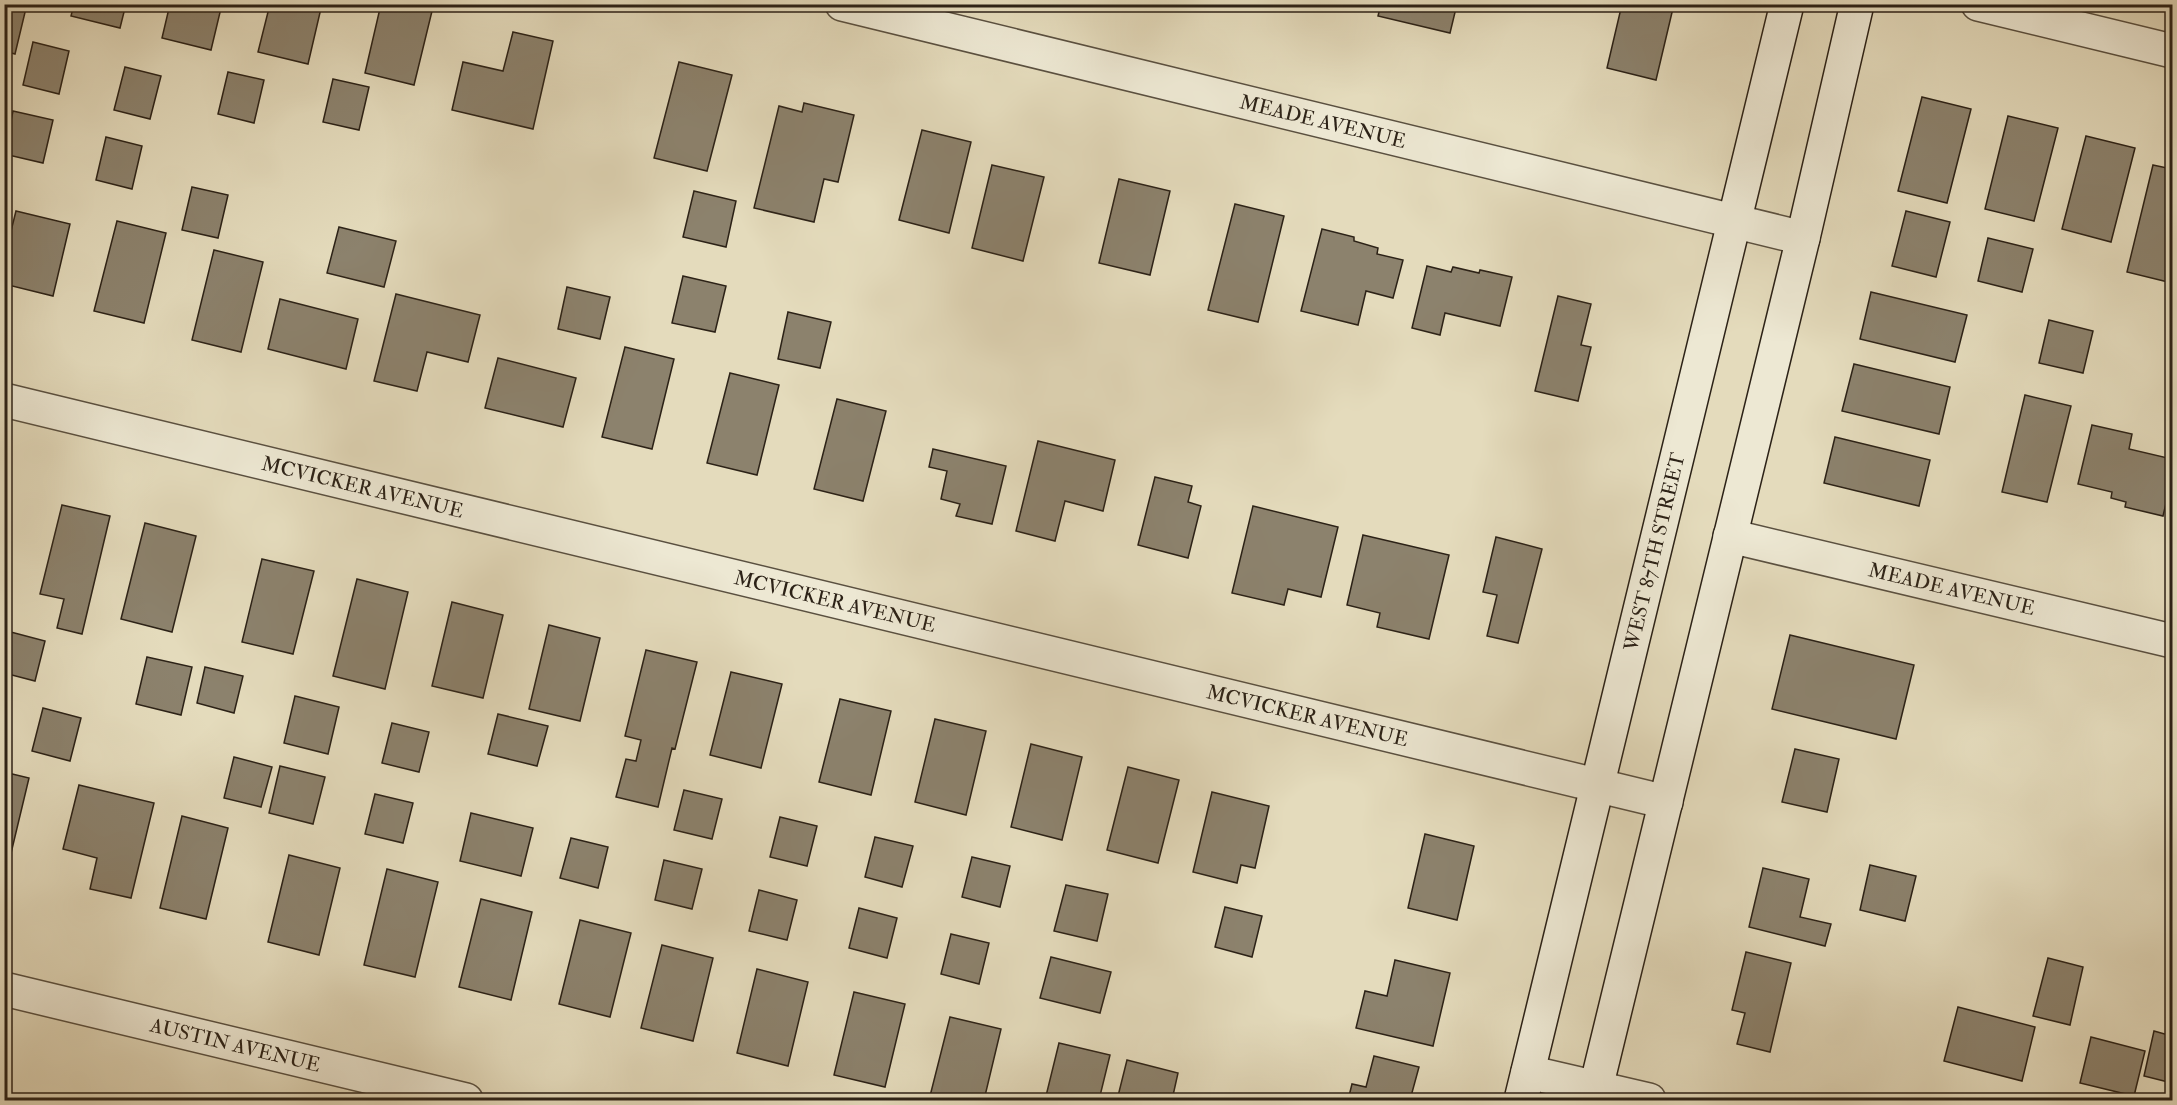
<svg xmlns="http://www.w3.org/2000/svg" width="2177" height="1105" font-family="'IM FELL Double Pica',serif">
<style>
.building{fill:#8c826d;stroke:#2c2217;stroke-width:1.5}
.lines{fill:none;stroke-linecap:round;stroke-linejoin:round}
.minor-casing{stroke:#5a5040;stroke-width:36}
.secondary-casing{stroke:#2c2217;stroke-width:36}
.minor{stroke:#ede8d3;stroke-width:33}
.secondary{stroke:#ede8d3;stroke-width:33}
.labels{text-anchor:middle;dominant-baseline:central;stroke-width:6;stroke-linejoin:round;paint-order:stroke}
.street-label{font-size:20px;fill:#2c2217;stroke:#ede8d3}
</style>
<rect width="100%" height="100%" fill="#e4dbbc"/>
<filter id="stains"><feTurbulence type="fractalNoise" baseFrequency=".00333" numOctaves="4"/><feColorMatrix values="0 0 0 0 .2 0 0 0 0 .09 0 0 0 0 .02 0 0 0 .5 -.17"/></filter>
<radialGradient id="worn" r=".72"><stop offset=".6" stop-color="#630" stop-opacity="0"/><stop offset="1" stop-color="#630" stop-opacity=".3"/></radialGradient>
<path class="building" d="M4 4H27L15 54 4 51Z
M74 4H126L120 28 71 16Z
M170 4H222L211 50 162 38Z
M270 4H322L308 64 258 52Z
M381 4H423L433 7 414 85 365 73Z
M1381 4H1457L1450 33 1378 16Z
M1622 4H1674L1656 80 1607 68Z
M513 32 553 41 533 129 452 110 463 62 503 71Z
M33 42 69 51 59 94 23 85Z
M679 62 732 75 707 171 654 158Z
M125 67 161 76 150 119 114 110Z
M228 72 264 80 254 123 218 114Z
M333 79 369 87 359 130 323 122Z
M1922 97 1971 109 1947 203 1898 191Z
M804 103 854 115 838 182 824 179 814 222 754 208 779 106 802 112Z
M13 111 53 120 43 163 4 154Z
M2008 116 2058 128 2034 221 1985 209Z
M922 130 971 142 949 233 899 220Z
M2086 136 2135 148 2111 242 2062 229Z
M106 137 142 146 132 189 96 180Z
M992 165 1044 177 1023 261 972 248Z
M2153 165 2172 169V283L2127 272Z
M1119 179 1170 191 1150 275 1099 263Z
M192 187 228 195 218 238 182 230Z
M694 191 736 201 726 247 683 237Z
M1235 204 1284 216 1258 322 1208 310Z
M16 211 70 224 53 296 4 284V259Z
M1906 211 1950 222 1936 277 1892 266Z
M117 221 166 233 144 323 94 311Z
M339 227 396 241 384 287 327 273Z
M1322 229 1354 237V241L1378 248 1377 254 1403 260 1393 298 1366 291 1358 325 1301 311Z
M1988 238 2033 249 2022 292 1978 281Z
M214 250 263 262 241 352 192 340Z
M1427 266 1451 272 1453 267 1479 273 1480 270 1512 277 1500 326 1445 313 1440 335 1412 328Z
M683 276 726 286 715 332 672 323Z
M567 287 610 297 600 339 558 329Z
M1871 292 1967 315 1955 362 1860 339Z
M396 294 480 315 468 362 427 352 417 391 374 381Z
M1558 296 1591 304 1581 345 1591 347 1578 401 1535 391Z
M280 299 358 319 346 369 268 349Z
M788 312 831 322 820 368 778 359Z
M2049 320 2093 331 2083 373 2039 363Z
M625 347 674 359 652 449 602 437Z
M498 358 576 378 563 427 485 408Z
M1854 364 1950 387 1939 434 1842 411Z
M730 373 779 385 757 475 707 463Z
M2025 395 2071 406 2047 502 2002 492Z
M837 399 886 411 863 501 814 489Z
M2092 425 2132 434 2129 449 2172 459V478L2163 516 2125 507 2126 502 2111 498 2112 492 2078 484Z
M1835 437 1930 460 1919 506 1824 483Z
M1038 441 1115 460 1103 511 1065 501 1055 541 1016 531Z
M933 449 1006 466 992 524 956 516 960 504 941 499 947 471 929 467Z
M1155 477 1192 486 1188 502 1201 506 1188 558 1138 545Z
M62 505 110 516 82 634 57 628 64 599 40 594Z
M1253 506 1338 527 1321 597 1288 589 1284 605 1232 593Z
M145 523 196 536 172 632 121 619Z
M1363 535 1449 555 1429 639 1377 627 1380 613 1347 605Z
M1496 537 1542 549 1518 643 1487 636 1497 595 1483 592Z
M262 559 314 571 293 654 242 642Z
M357 579 408 592 385 689 333 676Z
M452 602 503 615 483 698 432 686Z
M549 625 600 638 580 721 529 709Z
M7 631 45 641 35 681 4 673V643Z
M1790 635 1914 665 1896 739 1772 709Z
M646 650 697 662 675 749 672 748 658 807 616 797 626 759 636 761 641 740 625 736Z
M147 657 192 667 181 715 136 704Z
M205 667 243 676 234 713 197 703Z
M731 672 782 684 761 768 710 755Z
M295 696 339 707 328 754 284 743Z
M840 699 891 711 871 795 819 782Z
M43 708 81 718 70 761 32 751Z
M498 714 548 726 537 766 488 754Z
M935 719 986 731 966 815 915 802Z
M392 723 429 732 419 772 382 763Z
M1031 744 1082 757 1062 840 1011 827Z
M1795 749 1839 759 1827 812 1782 802Z
M234 757 272 767 261 807 224 798Z
M280 766 325 777 313 824 269 813Z
M1128 767 1179 780 1158 863 1107 850Z
M4 772 29 778 7 870H4Z
M79 785 154 803 131 898 90 889 97 858 63 849Z
M684 790 722 799 712 839 674 830Z
M1212 792 1269 806 1255 868 1241 865 1237 883 1193 872Z
M375 794 413 803 403 843 365 834Z
M471 813 533 828 521 876 460 861Z
M182 816 228 828 206 919 160 908Z
M780 817 817 826 807 866 770 857Z
M1425 834 1474 846 1457 920 1408 908Z
M875 837 913 846 902 887 865 877Z
M571 838 608 847 598 888 560 878Z
M289 855 340 868 319 955 268 942Z
M972 857 1010 866 1000 907 962 897Z
M664 860 702 869 692 909 655 900Z
M1870 865 1916 876 1905 921 1860 910Z
M1763 868 1809 879 1800 917 1831 924 1825 946 1749 927Z
M387 869 438 882 415 977 364 965Z
M1066 885 1108 894 1097 941 1054 931Z
M759 890 797 900 787 940 749 931Z
M481 899 532 912 511 1000 459 987Z
M1225 907 1262 916 1252 957 1215 947Z
M859 908 897 918 887 958 849 948Z
M580 920 631 933 610 1017 559 1004Z
M951 934 989 943 979 984 941 974Z
M662 945 713 958 693 1041 641 1028Z
M1746 952 1791 963 1770 1052 1737 1044 1745 1013 1732 1010Z
M1051 957 1111 972 1100 1013 1040 998Z
M2048 958 2083 967 2070 1025 2033 1016Z
M1395 960 1450 973 1433 1046 1356 1028 1365 991 1387 996Z
M757 969 808 982 788 1066 737 1053Z
M854 992 905 1004 885 1087 834 1075Z
M1958 1007 2035 1027 2022 1081 1944 1061Z
M950 1017 1001 1029 984 1100H929Z
M2154 1031 2172 1036V1083L2144 1076Z
M2091 1037 2145 1051 2134 1096 2080 1083Z
M1059 1043 1110 1055 1099 1100H1045Z
M1374 1056 1419 1067 1410 1100H1348L1352 1084 1366 1087Z
M1127 1060 1178 1073 1172 1100H1117Z"/>
<g class="lines">
<defs>
<g id="minor">
<path id="s1" d="M842 4 1803 238"/>
<path d="M1978 4 2172 51"/>
<path id="s2" d="M4 400 1666 802"/>
<path id="s3" d="M1730 536 2172 641"/>
<path id="s4" d="M4 989 466 1100"/>
<path d="M1528 1072 1649 1100"/>
</g>
<g id="secondary">
<path id="s5" d="M1521 1100 1787 4"/>
<path d="M1593 1100 1803 238 1857 4"/>
</g>
</defs>
<use href="#minor" class="minor-casing"/>
<use href="#secondary" class="secondary-casing"/>
<use href="#minor" class="minor"/>
<use href="#secondary" class="secondary"/>
</g>
<g class="labels">
<g class="street-label">
<text stroke="none"><textPath href="#s1" startOffset="495">MEADE AVENUE</textPath></text>
<text stroke="none"><textPath href="#s2" startOffset="369">MCVICKER AVENUE</textPath></text>
<text stroke="none"><textPath href="#s5" startOffset="564">WEST 87TH STREET</textPath></text>
<text stroke="none"><textPath href="#s3" startOffset="228">MEADE AVENUE</textPath></text>
<text stroke="none"><textPath href="#s2" startOffset="855">MCVICKER AVENUE</textPath></text>
<text stroke="none"><textPath href="#s2" startOffset="1341">MCVICKER AVENUE</textPath></text>
<text stroke="none"><textPath href="#s4" startOffset="238">AUSTIN AVENUE</textPath></text>
</g>
</g>
<rect width="2177" height="1105" fill="none" stroke="#e4dbbc" stroke-width="24"/>
<rect x="6" y="6" width="2165" height="1093" fill="none" stroke="#2c2217" stroke-width="3"/>
<rect x="12" y="12" width="2153" height="1081" fill="none" stroke="#2c2217" stroke-width="1.5"/>
<rect width="100%" height="100%" filter="url(#stains)"/>
<rect width="100%" height="100%" fill="url(#worn)"/>
</svg>
